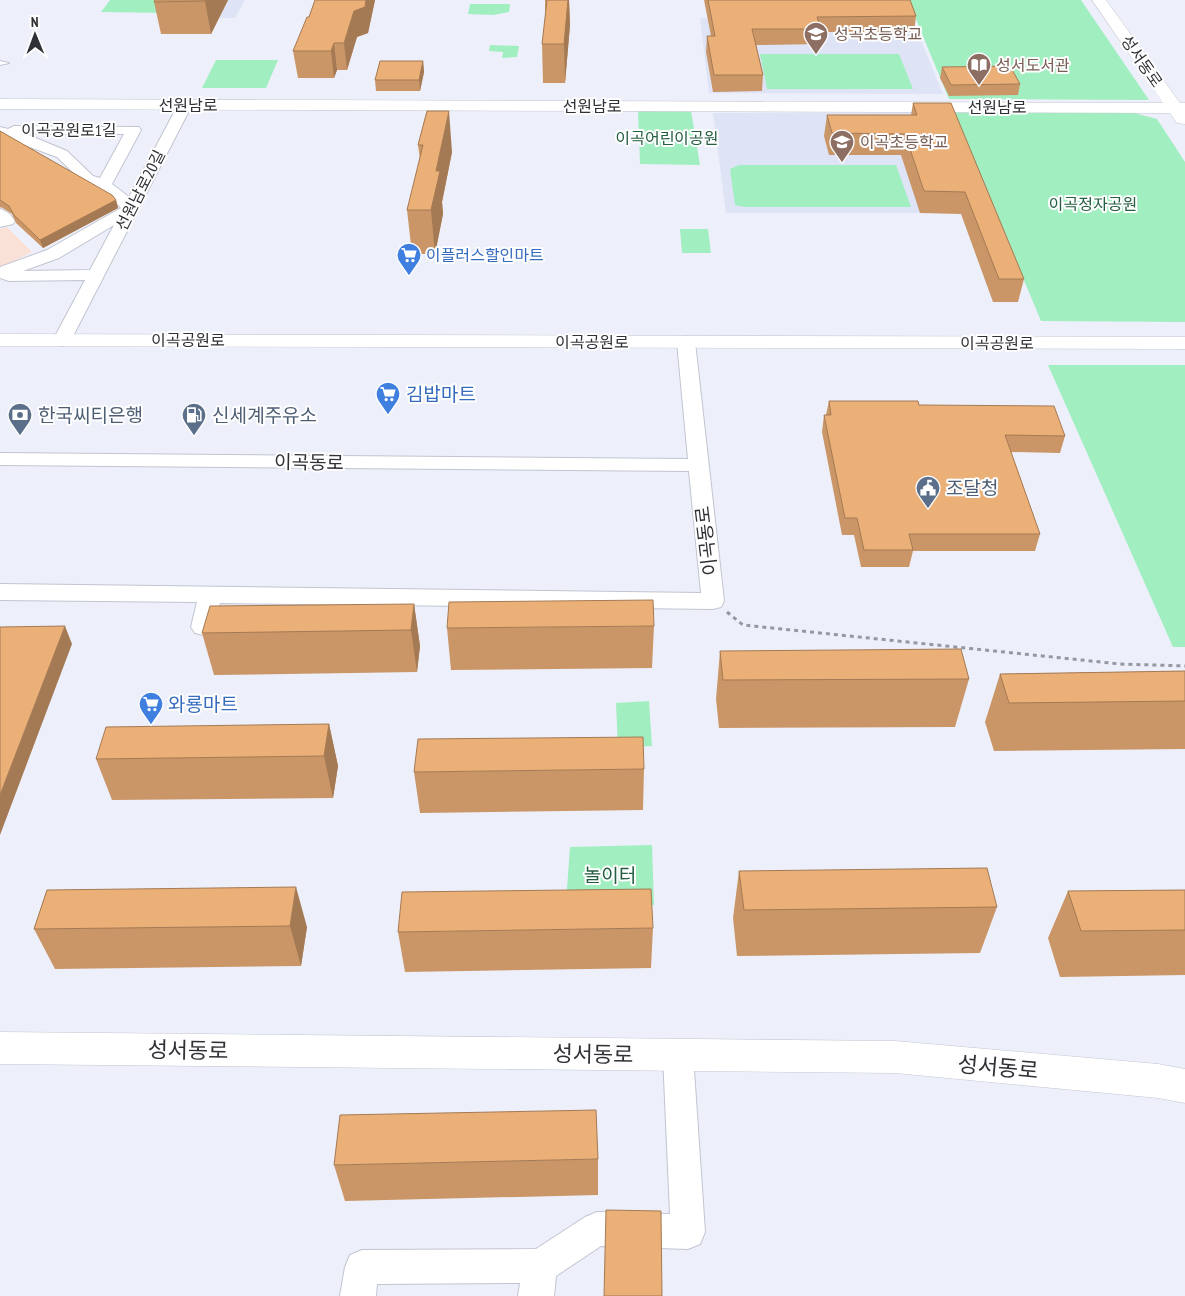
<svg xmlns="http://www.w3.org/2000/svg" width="1185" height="1296" font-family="'PT Sans Narrow','Noto Sans KR',sans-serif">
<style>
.commercial{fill:#f9e1d7}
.built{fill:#dee3f5}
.green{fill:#a1eec1}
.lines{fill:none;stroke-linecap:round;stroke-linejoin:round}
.lane-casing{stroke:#c2c5d0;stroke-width:2}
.street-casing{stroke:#c2c5d0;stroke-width:2}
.secondary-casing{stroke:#c2c5d0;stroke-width:1}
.path{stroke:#9598a0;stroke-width:3;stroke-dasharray:4 4;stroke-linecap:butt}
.lane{fill:#fff;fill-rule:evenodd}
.street{fill:#fff;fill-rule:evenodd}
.secondary{fill:#fff;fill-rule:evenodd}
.wall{fill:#ca9667}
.shaded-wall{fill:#a47a54}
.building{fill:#ebaf78;stroke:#a47a54}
.labels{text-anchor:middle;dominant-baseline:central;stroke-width:4;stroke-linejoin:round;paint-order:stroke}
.far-education-label{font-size:16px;fill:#785e54;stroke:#fefefe;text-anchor:start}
.far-street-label{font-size:16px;fill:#303136;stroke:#fefefe}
.far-park-label{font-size:16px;fill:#255e41;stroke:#fefefe}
.far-shop-label{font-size:16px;fill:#366cbe;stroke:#fefefe;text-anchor:start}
.shop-label{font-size:19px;fill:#366cbe;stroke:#fefefe;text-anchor:start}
.service-label{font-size:19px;fill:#4e5e75;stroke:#fefefe;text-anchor:start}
.street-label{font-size:19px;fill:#303136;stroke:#fefefe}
.park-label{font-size:19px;fill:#255e41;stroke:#fefefe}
.near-street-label{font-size:22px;fill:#303136;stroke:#fefefe}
</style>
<rect width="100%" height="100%" fill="#edf0fb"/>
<path class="commercial" d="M7 227 32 252 0 268V229Z"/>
<path class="built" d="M212 0H245L235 18H201Z
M700 18H912L943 94 709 93Z
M713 113H944L986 213H726Z"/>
<path class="green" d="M110 0H176L168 13 101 12Z
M908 0H1081L1149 100 949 99Z
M470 4H510L509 12 493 15 468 14Z
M490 45 519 46 517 57 502 58 503 52 489 51Z
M760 54H899L913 89H767Z
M216 60H278L266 88H202Z
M638 111H691L700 165 640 164Z
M953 111 1130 112 1157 119 1185 162V322L1041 321Z
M739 165H896L911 207H745L735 205 730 169Z
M680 229H708L711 253H682Z
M1048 365H1185V647H1173Z
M649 701 652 746 618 748 616 703Z
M652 845 654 905 566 903 570 847Z"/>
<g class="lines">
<defs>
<path id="lane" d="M0 61 9 63 0 65Z"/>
<path id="street" d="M185 101 190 102 192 105 71 340 68 344 62 346 56 344 53 340 85 280 9 281 0 278V267L47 250 121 208 114 200 98 188 83 182 57 157 0 136V127L8 129 14 126 139 127 141 130 112 184 129 197 178 105 180 102ZM26 134H124L100 178 93 176 67 151ZM114 225 90 270 23 271 59 258Z
M0 209C7 211 11 215 15 221L13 224 0 227Z
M686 336 692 338 695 342 724 601 721 607 713 609 220 603 215 627 211 633 203 635 195 633 191 627 197 602 0 600V584L701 593 689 471 0 465V453L688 459 677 342 680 338Z
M678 1041 689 1045 693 1055 705 1232 700 1244 688 1249 601 1246 556 1276 554 1296H518L520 1283 377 1284 376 1296H340L345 1267 350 1255 362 1250 536 1249 585 1217 597 1212 670 1214 663 1055 667 1045Z"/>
<path id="secondary" d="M1092 0H1106L1180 103H1185V124L1177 123 1170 113 0 109V99L1163 103Z
M0 334 1185 337V349L0 346Z
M0 1032 895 1041 1158 1064 1185 1069V1103L1158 1098 895 1073 0 1064Z"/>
</defs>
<use href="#lane" class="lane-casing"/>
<use href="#street" class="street-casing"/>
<use href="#secondary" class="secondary-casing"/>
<path class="path" d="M727 612 743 625 1120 664 1185 666"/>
<use href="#lane" class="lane"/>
<use href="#street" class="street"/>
<use href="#secondary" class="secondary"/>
</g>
<path class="wall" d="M155 0H228L211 34H161L154 2Z
M315 0H375L368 33 357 37 347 70H337L334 78H298L293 51 309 17Z
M545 0H569L570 25 565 83H543L542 44 545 20Z
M704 0H910L916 16 914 32H821L820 44 756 45 763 75 762 91 713 92 706 52 707 36H711Z
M423 61 424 72 420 91H376L375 80Z
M942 67 1020 84 1018 95 949 96 940 78Z
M913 103 1024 279 1018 302H993L961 214 920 213 901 155H829L824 136 827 115H911Z
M427 111 452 152 442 202 443 214 435 254H412L407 210 420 159 418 145Z
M0 131 116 200 118 208 43 248 16 223 12 214 1 207 0 208Z
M829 401 919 405 1065 436 1060 453 1011 452 1040 534 1035 551H913L909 567H861L854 535H842L822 432 824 415H826Z
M414 604 420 646 417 672 214 675 202 633Z
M654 626 652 668 451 670 447 628Z
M720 651 969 679 955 727 719 728 716 699Z
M1185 671V749L994 751 985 722 1000 674Z
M329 724 338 766 333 798 112 800 96 759Z
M644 769 643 810 420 813 414 772Z
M739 871 997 907 980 953 737 956 733 918Z
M47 890 307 927 301 966 55 969 34 929Z
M1185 890V975L1060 977 1048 938 1068 891Z
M653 928 651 968 405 972 398 932Z
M598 1159V1195L345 1201 334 1165Z"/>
<path class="shaded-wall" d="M205 0H228L211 34 205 1Z
M366 0H375L368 33 357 37 347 70 344 43 354 11Z
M566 0H569L570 25 565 83 564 44Z
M334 43 337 70 334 78 331 51Z
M423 61 424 72 420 91 419 80Z
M449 111 452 152 442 202 443 214 435 254 431 210 436 171Z
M116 200 118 208 43 248 40 240Z
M414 604 420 646 417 672 411 630Z
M65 626 72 644 0 835V795Z
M329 724 338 766 333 798 324 756Z
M296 887 307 927 301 966 290 926Z"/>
<path class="building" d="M155 0H205V1L154 2Z
M315 0H366L365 7 354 11 344 43H334L331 51H293L307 17H309Z
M547 0H568L564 44H542Z
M708 0H910L916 16 817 17 821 29H752L763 75H714L707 36H715Z
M380 61H423L419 80H375Z
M1010 66 1020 84 951 85 942 67Z
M913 103H951L1024 279H999L965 192 924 191 905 134 832 133 827 115H917Z
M427 111H449L436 171H440L431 210H407L423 145H418Z
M0 131 112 195 116 200 40 240 14 215 9 206 0 200Z
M829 401H918L919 405 1054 406 1065 436 1005 435 1040 534H909L913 550H864L857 518H845L824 415H831Z
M653 600 654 626 447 628 449 602Z
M414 604 411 630 202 633 210 606Z
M65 626 0 795V627Z
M961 649 969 679 723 680 720 651Z
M1185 671V701L1009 703 1000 674Z
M329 724 324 756 96 759 106 727Z
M643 737 644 769 414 772 418 739Z
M987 868 997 907 744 910 739 871Z
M296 887 290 926 34 929 47 890Z
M651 889 653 928 398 932 402 892Z
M1185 890V930L1081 931 1068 891Z
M596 1110 598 1159 334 1165 340 1115Z
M606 1210 661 1211 662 1296H604Z"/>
<defs>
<symbol id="school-pin" viewBox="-11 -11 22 30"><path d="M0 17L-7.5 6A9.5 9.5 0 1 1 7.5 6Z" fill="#8d6e63" stroke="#fefefe"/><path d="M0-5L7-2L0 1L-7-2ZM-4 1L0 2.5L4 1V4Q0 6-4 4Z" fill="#fff"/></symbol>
<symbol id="library-pin" viewBox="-11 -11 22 30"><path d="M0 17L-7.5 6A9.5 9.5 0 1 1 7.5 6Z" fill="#8d6e63" stroke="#fefefe"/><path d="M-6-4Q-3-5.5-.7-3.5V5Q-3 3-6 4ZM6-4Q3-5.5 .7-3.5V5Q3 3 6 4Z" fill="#fff"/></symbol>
<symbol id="supermarket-pin" viewBox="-11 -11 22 30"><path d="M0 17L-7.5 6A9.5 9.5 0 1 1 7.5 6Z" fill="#3f7fe0" stroke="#fefefe"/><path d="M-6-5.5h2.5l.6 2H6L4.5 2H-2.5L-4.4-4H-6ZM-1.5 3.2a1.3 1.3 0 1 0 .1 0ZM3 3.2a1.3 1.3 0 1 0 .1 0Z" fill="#fff"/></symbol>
<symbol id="bank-pin" viewBox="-11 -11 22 30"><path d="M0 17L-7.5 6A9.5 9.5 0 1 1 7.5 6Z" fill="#5c6f8a" stroke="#fefefe"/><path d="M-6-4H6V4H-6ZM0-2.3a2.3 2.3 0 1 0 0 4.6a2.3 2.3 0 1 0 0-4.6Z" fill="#fff"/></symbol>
<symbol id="fuel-pin" viewBox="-11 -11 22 30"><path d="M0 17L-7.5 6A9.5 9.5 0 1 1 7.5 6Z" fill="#5c6f8a" stroke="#fefefe"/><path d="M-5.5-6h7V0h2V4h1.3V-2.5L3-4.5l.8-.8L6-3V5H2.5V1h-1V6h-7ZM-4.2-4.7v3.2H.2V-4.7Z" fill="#fff"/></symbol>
<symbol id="civic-pin" viewBox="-11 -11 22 30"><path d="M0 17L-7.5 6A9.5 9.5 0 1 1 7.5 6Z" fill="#5c6f8a" stroke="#fefefe"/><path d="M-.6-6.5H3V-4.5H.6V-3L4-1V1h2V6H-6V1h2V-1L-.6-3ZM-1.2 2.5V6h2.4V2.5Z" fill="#fff"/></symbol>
</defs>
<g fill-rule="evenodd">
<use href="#school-pin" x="802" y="20" width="28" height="38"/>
<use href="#library-pin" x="965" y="51" width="28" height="38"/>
<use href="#school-pin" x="828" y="128" width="28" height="38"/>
<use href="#supermarket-pin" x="395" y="241" width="28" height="38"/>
<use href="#supermarket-pin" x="374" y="380" width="28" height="38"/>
<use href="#bank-pin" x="6" y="401" width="28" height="38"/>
<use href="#fuel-pin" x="180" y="401" width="28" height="38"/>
<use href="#civic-pin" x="914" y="474" width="28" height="38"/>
<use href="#supermarket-pin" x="137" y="690" width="28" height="38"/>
</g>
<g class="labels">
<g class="far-education-label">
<text x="834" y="34">성곡초등학교</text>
<text x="996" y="65">성서도서관</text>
<text x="860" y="142">이곡초등학교</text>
</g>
<g class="far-street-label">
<text transform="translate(1142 61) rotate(55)">성서동로</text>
<text x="188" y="105">선원남로</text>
<text x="592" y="106">선원남로</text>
<text x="997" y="107">선원남로</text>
<text x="69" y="130">이곡공원로1길</text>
<text transform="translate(140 190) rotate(-63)">선원남로20길</text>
<text x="188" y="340">이곡공원로</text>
<text x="592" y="342">이곡공원로</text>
<text x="997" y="343">이곡공원로</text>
</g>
<g class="far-park-label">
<text x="667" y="138">이곡어린이공원</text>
<text x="1093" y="204">이곡정자공원</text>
</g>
<g class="far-shop-label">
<text x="426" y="255">이플러스할인마트</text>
</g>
<g class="shop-label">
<text x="406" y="394">김밥마트</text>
<text x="168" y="704">와룡마트</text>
</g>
<g class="service-label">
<text x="38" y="415">한국씨티은행</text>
<text x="212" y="415">신세계주유소</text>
<text x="946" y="488">조달청</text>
</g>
<g class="street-label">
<text transform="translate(309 462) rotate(1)">이곡동로</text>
<text transform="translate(706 541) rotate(-97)">이곡동로</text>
</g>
<g class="park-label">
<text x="610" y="875">놀이터</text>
</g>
<g class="near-street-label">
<text transform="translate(188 1050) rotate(1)">성서동로</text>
<text transform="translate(593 1054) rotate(1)">성서동로</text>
<text transform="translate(998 1067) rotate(5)">성서동로</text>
</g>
</g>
<g transform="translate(35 35) rotate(359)" stroke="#fefefe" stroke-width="4" paint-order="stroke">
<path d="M0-4L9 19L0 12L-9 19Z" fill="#303136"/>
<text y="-8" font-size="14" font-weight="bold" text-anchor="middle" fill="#303136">N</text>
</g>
</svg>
